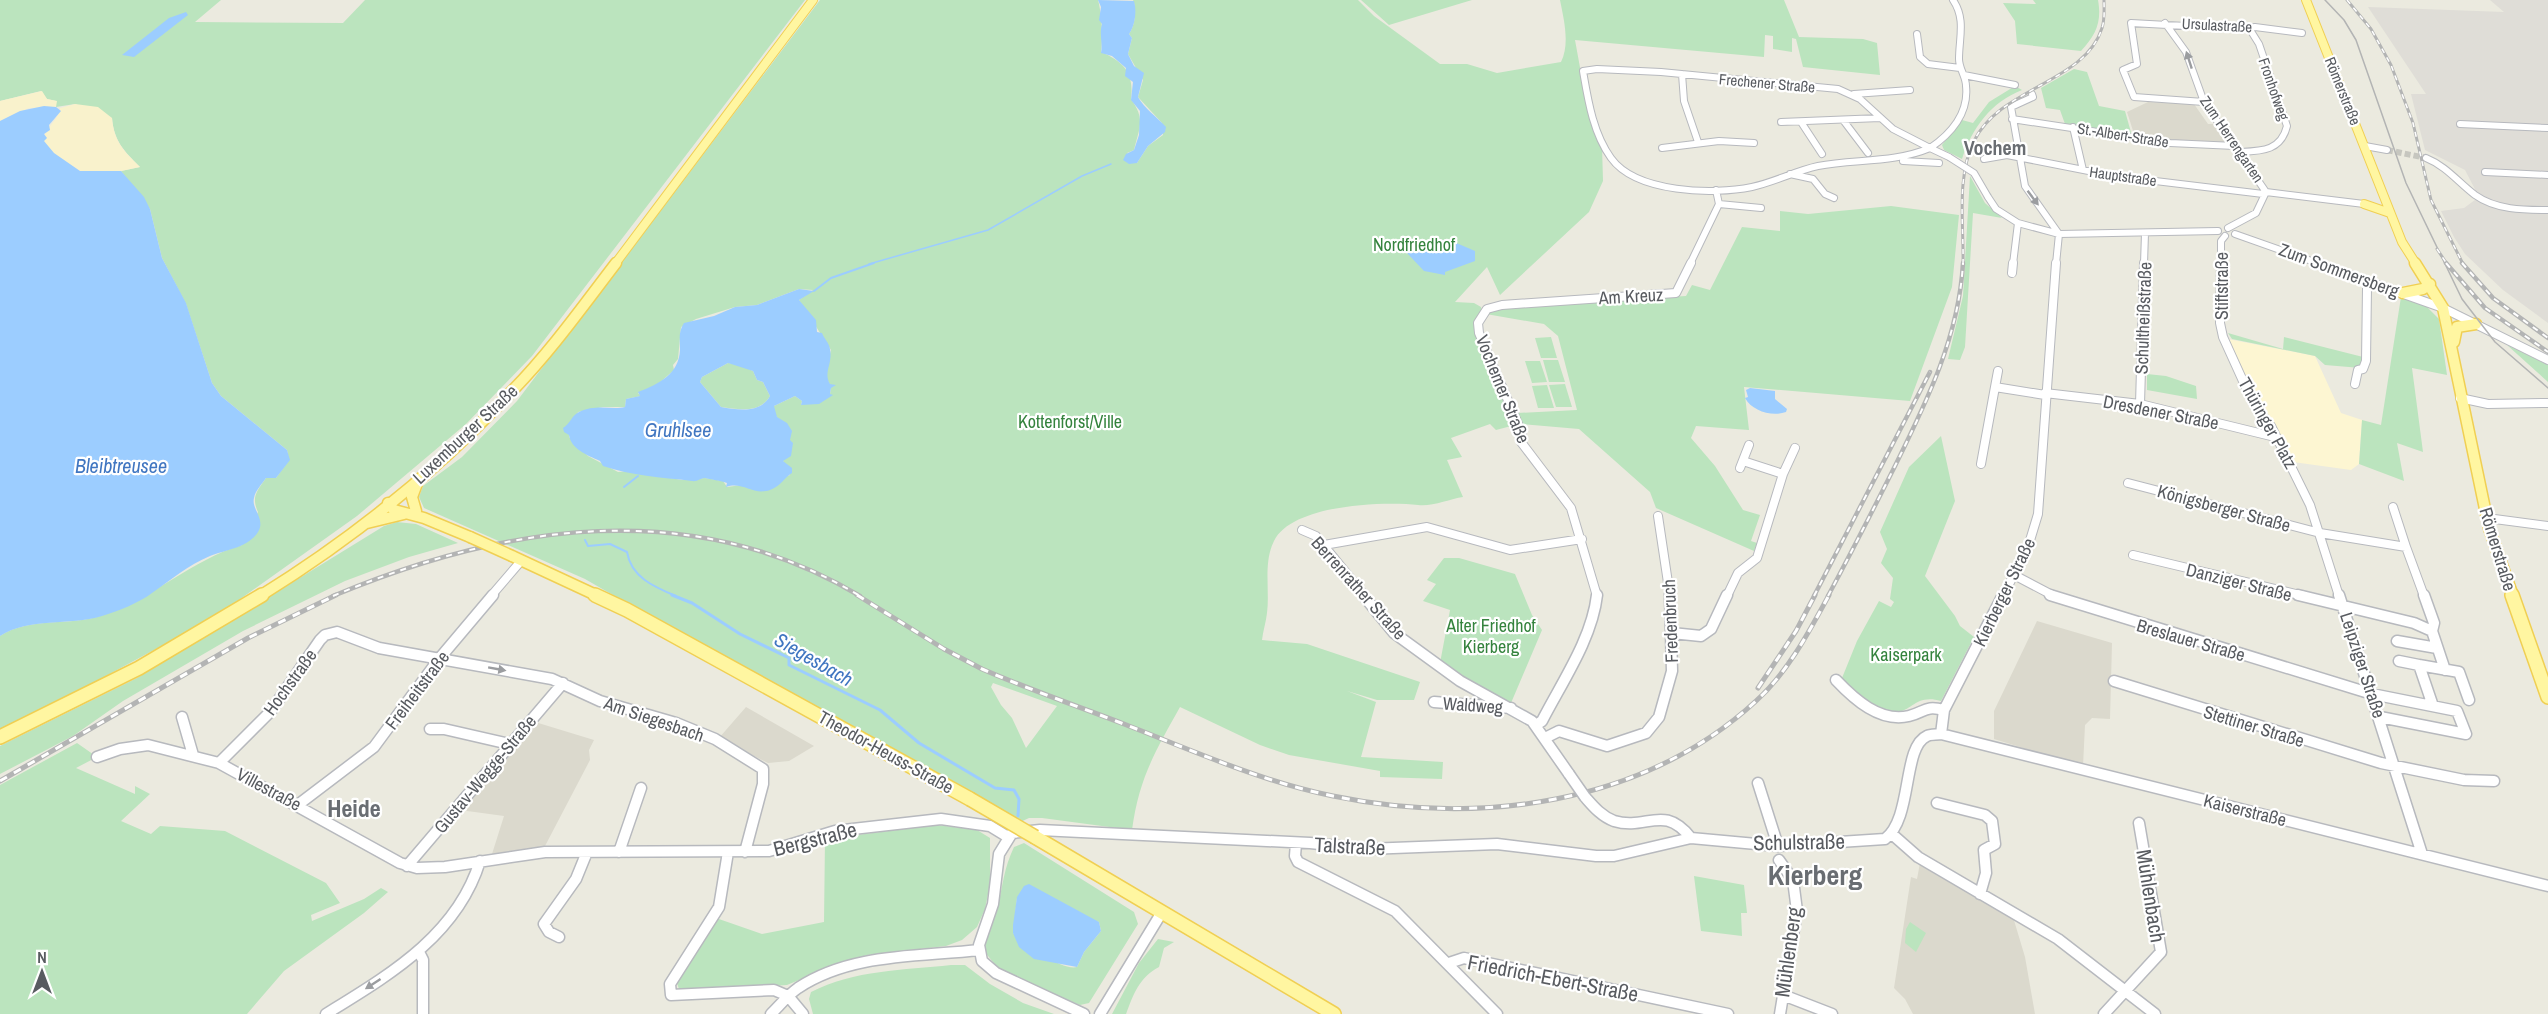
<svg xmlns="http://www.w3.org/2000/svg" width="2548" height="1014" font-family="'Archivo Narrow',sans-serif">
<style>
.commercial{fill:#fdf6d2}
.industrial{fill:#dfddd7}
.education{fill:#dbd9cd}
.green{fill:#bbe4be;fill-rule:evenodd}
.sand{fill:#f9f2cc}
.water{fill:#9ccdff;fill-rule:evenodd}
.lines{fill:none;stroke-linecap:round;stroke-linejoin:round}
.stream-far2{stroke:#9ccdff;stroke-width:1.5}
.stream-far1{stroke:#9ccdff;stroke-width:2}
.stream{stroke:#9ccdff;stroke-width:3}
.minor-tunnel{stroke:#c6c6bf;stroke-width:6;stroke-dasharray:6 3;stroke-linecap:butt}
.minor-far2-casing{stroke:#b7b9be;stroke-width:8}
.minor-far1-casing{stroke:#b7b9be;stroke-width:10}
.minor-casing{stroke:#b7b9be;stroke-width:13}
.major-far2-casing{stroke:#f0cf53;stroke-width:10}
.major-far1-casing{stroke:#f0cf53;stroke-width:13}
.major-casing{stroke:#f0cf53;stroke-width:16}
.minor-far2{stroke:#fff;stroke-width:6}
.minor-far1{stroke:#fff;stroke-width:8}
.minor{stroke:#fff;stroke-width:10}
.major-far2{stroke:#fff6a1;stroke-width:8}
.major-far1{stroke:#fff6a1;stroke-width:10}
.major{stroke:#fff6a1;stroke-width:13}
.tram{stroke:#b3b4b4;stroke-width:1.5}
.rail-far2-casing{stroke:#b3b4b4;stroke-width:3}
.rail-far1-casing{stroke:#b3b4b4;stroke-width:4.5}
.rail-casing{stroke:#b3b4b4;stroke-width:5}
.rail-far2{stroke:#fff;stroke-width:1.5;stroke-dasharray:5;stroke-linecap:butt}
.rail-far1{stroke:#fff;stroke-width:2;stroke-dasharray:6;stroke-linecap:butt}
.rail{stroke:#fff;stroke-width:3;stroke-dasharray:8;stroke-linecap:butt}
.minor-bridge-far1-casing{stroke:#b7b9be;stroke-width:8;stroke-linecap:butt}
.minor-bridge-casing{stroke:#b7b9be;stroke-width:13;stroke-linecap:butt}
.major-bridge-far1-casing{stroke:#f0cf53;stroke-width:13;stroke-linecap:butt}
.major-bridge-casing{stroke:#f0cf53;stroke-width:16;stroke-linecap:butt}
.minor-bridge-far1{stroke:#fff;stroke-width:6}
.minor-bridge{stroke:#fff;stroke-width:10}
.major-bridge-far1{stroke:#fff6a1;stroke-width:10}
.major-bridge{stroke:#fff6a1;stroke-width:13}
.oneway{fill:#9b9da0}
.labels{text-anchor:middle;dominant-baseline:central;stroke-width:4.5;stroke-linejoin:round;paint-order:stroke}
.far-street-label{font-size:15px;fill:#585b60;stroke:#fff}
.park-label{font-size:18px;fill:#34833d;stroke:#fff}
.street-label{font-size:18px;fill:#585b60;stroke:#fff}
.far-district-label{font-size:20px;font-weight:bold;fill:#696d72;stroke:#fff}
.water-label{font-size:20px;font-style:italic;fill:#4076c1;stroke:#fff}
.near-street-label{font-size:21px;fill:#585b60;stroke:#fff}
.district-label{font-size:24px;font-weight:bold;fill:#696d72;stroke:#fff}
.near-district-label{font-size:28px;font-weight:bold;fill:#696d72;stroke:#fff}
</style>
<rect width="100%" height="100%" fill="#ebeadf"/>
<path class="commercial" d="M2228 339 2315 356 2341 413 2362 420 2359 464 2351 470 2293 462 2248 388Z"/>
<path class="industrial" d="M2490 0H2548V323L2503 290 2465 254 2454 237 2441 211 2464 208 2479 197 2465 170 2425 150 2411 94H2426L2368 7 2504 12Z"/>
<path class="education" d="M2148 102 2194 104 2208 124H2217L2232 145 2169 142 2135 137 2127 112Z
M2037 621 2112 643 2110 719 2092 718 2085 725 2083 766 1994 739V711Z
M746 707 814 746 789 761 768 763 719 738Z
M535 722 594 740 589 750 590 760 545 846 492 854 504 816 460 810Z
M1920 863 2013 917 2025 957 2035 1014H1913L1905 999 1894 988 1911 877 1917 879Z"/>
<path class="green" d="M0 0H221L195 22 343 23 365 0H805L532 356 466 424 357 516 215 617 41 711 0 730V636C31 616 70 627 103 615 154 598 191 560 242 545L258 512C251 497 257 491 266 478H276L289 460 287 450 221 396 212 383 186 304 162 258 150 209 121 171 140 167C124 151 114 141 112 118L75 104 56 107V101L47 99 41 91 0 101Z
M820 0H1098C1102 15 1103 36 1101 52 1125 62 1134 74 1131 99 1146 120 1139 128 1134 150L1127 153 1137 163 1148 146 1163 135 1162 123 1138 97 1143 80 1128 54 1132 38 1129 34C1135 26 1137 9 1133 0H1358L1374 16 1440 64H1467L1497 73 1561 62C1570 44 1564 20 1560 0H1784L1799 37 1863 39 1877 43 1880 75 1803 67 1796 39 1792 38V52L1773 49V36L1765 35 1764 57 1575 40 1583 84 1602 146 1603 181 1589 212 1500 295 1487 267 1455 302 1474 303 1481 307 1482 312 1478 319 1515 425 1496 430 1490 424 1451 438 1462 457 1447 460 1463 497C1450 499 1431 507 1418 505 1385 501 1292 504 1274 541 1263 563 1270 590 1267 613 1266 622 1263 631 1262 640L1307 644 1420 682 1414 700H1377L1347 691 1376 702 1361 757 1443 762 1442 779 1380 777V771L1289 755 1260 745 1180 707C1155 752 1139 778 1132 830L1042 818H1029L1014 825 585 579 424 508 419 497 423 486 462 457 517 401ZM799 289 813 290 799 300 831 350 825 374 831 388 830 394 801 405 802 401 795 396 774 406V412L789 440 783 461 790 475 752 489 742 485 727 487 723 481 705 478 682 480 629 471 618 472 588 456 569 437 578 412 603 407H625L626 399 641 396 638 393 657 385 674 370 673 365 678 359 681 327 696 319 735 307 757 305ZM993 683 1057 706 1026 748 1012 718 1001 705 991 687Z
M1361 0H1472L1389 25Z
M2033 0H2098C2102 22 2096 35 2081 51L2017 44 2015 21 2003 3 2036 4Z
M2074 69 2087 72 2099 106 2125 111 2132 136 2065 124 2060 110 2046 108 2041 88Z
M2015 86 2022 90C1991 102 1972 128 1962 159L1944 150 1942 145 1962 120 1973 123 1989 102Z
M1970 176 1985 203 2002 218 1973 213 1965 347 1960 360 1948 359 1963 296Z
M1891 206 1959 215 1952 287 1910 401 1744 387 1749 430 1696 426 1691 438 1715 466 1743 510 1760 515 1751 541 1757 543 1754 551 1656 508 1650 492 1579 429 1521 424 1517 413 1577 410 1558 336 1544 324 1486 314 1491 310 1505 307 1686 296 1692 285 1710 290 1742 227 1780 231V211L1808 214Z
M2401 297 2427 307 2439 319 2447 375 2412 368 2423 452 2397 443 2404 481 2359 464 2362 420 2381 425Z
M2228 333 2283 349 2284 337 2363 357 2361 368 2325 365 2315 356 2232 339Z
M1551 337 1557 358H1541L1535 338Z
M2507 345 2548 365V382Z
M1543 360H1558L1565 382H1549Z
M1525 361H1540L1547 382 1532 383Z
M728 363 737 364 753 371 757 380 763 382 770 396C760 414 738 409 721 407L700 382 702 377Z
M2147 374 2166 376 2196 386 2197 399 2147 390Z
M1565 384 1572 407H1556L1549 385Z
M1547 385 1554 408H1538L1532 386Z
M1941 436 1955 501 1925 576 1955 616 1960 626 1974 637 1941 701C1916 694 1912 711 1897 712 1881 713 1847 694 1842 678L1857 641 1879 601 1891 607 1894 602 1890 599 1893 578 1881 563 1887 549 1880 532 1909 467Z
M397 522 416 524 458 543 409 557 345 581 243 631 123 701 73 736 0 774V746L137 678 384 526Z
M1444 558H1459L1515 574 1532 615 1542 630 1511 703 1440 663 1450 610 1423 601 1436 584 1427 580Z
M77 743 97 757 76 768 135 794V786L150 794 121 821 151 834 160 826 225 831 326 883 340 903 311 915 312 921 364 899 381 888 388 892 364 913 284 971 247 1014H0V785Z
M937 825 977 830 990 838V884L985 909 977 927 962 940 946 946 867 955 828 968 787 985 680 992 677 983 679 977 716 918 762 934 824 922 825 839Z
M1024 843 1134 912 1138 924 1089 1003 1080 1005 1042 989 997 967 984 951C987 935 995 921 998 906 1003 884 1004 868 1014 847ZM1017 898 1099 922 1101 931 1084 952 1077 967C1061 971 1027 943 1013 933Z
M1694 876 1744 885 1747 913H1741L1742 936 1701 931Z
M1910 922 1926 933 1916 952 1905 943 1906 929Z
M1158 939 1174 942 1164 948 1159 967C1139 978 1134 993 1126 1014H1112L1139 963Z
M951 965H965L990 984 1023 1003 1054 1014H813L809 999 811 992C854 970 904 970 951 965Z"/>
<path class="sand" d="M42 91 47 99 57 101 56 107 29 108 0 121V101Z
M75 104 98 107 112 118C114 142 124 151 140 167L121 171H80L54 154 43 141C45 127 59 120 60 108Z"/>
<path class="water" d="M1098 0 1134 1C1137 11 1135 26 1129 34L1132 38 1128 54 1134 66 1144 73 1138 97C1144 108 1157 117 1166 127L1165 132 1148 146 1137 163 1129 164 1123 160 1126 154 1134 150 1139 135 1140 111 1131 100 1133 82 1125 76 1126 68 1112 56 1101 53C1103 43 1099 34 1102 24L1099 20 1101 7Z
M186 12 188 15 134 57 122 55 169 18Z
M44 106 56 107 61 111 49 125 50 130 44 134 47 138 44 141 54 153 80 171H121L144 197 150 209 162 258 186 303 212 383 221 396 287 450 290 460 276 478H266C262 484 255 491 254 498 251 509 266 519 258 532 248 548 225 550 210 556 188 565 171 580 152 593 139 603 118 611 102 616 69 626 30 617 0 636V121L20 111Z
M1433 239 1454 242 1475 251V261L1445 272V275L1424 271 1407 253 1408 250C1419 257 1429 247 1433 239Z
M799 289 814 291 799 300 816 320 817 332 822 333C824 339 829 342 830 349 833 364 823 372 830 384L836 385 831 388 830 394 833 395 819 404 801 405 802 401 795 396 774 406 777 417 787 423 792 431 790 440 793 443 791 456 783 461 792 468V473C785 477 781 486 770 490 753 496 743 481 726 487L727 483C722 481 709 479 705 478 701 478 697 482 692 481 660 477 632 476 603 466L600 461C587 455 571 449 569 435L564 432 563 428C570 424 572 415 579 412 595 404 613 410 625 407L626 399 640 396 638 392C659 384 679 374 680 350 680 340 678 332 684 323L714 316 735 307 757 305ZM728 363 753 371 757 380 763 382 770 396C760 414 738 410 721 407L700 382 702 377Z
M1750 388 1775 391V399L1787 409 1786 412C1772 417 1752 411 1745 398L1748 397 1746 390Z
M1029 884 1099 922 1101 931 1084 952 1077 967 1034 959 1019 947 1013 933V925L1017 897 1024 886Z"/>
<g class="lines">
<path class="stream-far2" d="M869 264 988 230 1082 176 1111 164"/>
<path class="stream-far1" d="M814 291 831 278 874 263
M624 487 638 476
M585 540 588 546 610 544 627 552C631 577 654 587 676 596"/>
<path class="stream" d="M672 595 692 603 740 634 789 658V665L880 710 919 743 995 788 1014 790 1019 799 1018 816"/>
<path class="minor-tunnel" d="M2387 150 2426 158"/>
<defs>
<path id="minor-far2" d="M2165 23 2186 52 2204 102 2266 192
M1917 34 1920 57 1928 64 1960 68
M1597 69 1661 72 1838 89 1860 99 1893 129 1930 148C1894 163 1856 159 1818 166 1795 171 1775 182 1752 187 1713 195 1636 193 1611 158 1593 133 1588 100 1583 71Z
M1682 74 1684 101 1698 142
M1964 75 2015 85
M1854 94 1910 90
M2032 94 2033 97 2011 107 2025 186 2059 234 2056 264
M2204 102 2134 97 2123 70 2137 64 2131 23 2241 29 2255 27 2302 33
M2012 119 2170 143 2235 146
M1843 120 1868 153
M1781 122 1880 118
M1801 122 1822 154
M2460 124 2548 128
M2073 127 2083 170
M2365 146 2387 150
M1662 148 1719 141 1754 143
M1930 148 1949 157
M1930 148C1951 134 1969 113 1966 86 1966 76 1959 69 1959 59 1959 38 1966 19 1953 0
M2239 152C2262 151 2281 151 2287 126L2259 44 2249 28
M2426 158C2446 166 2458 182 2475 195 2496 210 2523 210 2548 210
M1984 159 2007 155 2114 176 2263 194
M1903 161 1939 163
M2485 172 2548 175
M1790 174 1813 179 1825 194 1834 198
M2266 192 2364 204
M1988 197 1996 209 2018 223 2059 234 2218 231
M1719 204 1761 208
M2228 228 2256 213 2266 192
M2235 234 2320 264
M1690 264 1719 204 1716 190
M2013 264 2018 223
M2144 264 2145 233
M2221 264V241L2225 236"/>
<path id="minor-far1" d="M2221 263 2220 323 2223 337 2253 403 2271 426 2310 505 2339 596
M2316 263 2443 308 2548 360
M2012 273 2013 263
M2355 384 2358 370 2363 369 2366 361 2367 288 2370 282
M1995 387 1998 371
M2045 393 2140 404 2275 437
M2460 398 2488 404 2547 403
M2140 404 2144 263
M1743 461 1783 474
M1981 464 1995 387 2045 395
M1740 468 1749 445
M2128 483 2320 533 2406 547 2393 507
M1658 516 1670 596
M2487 518 2548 526
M1302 530 1316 536 1365 596
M1324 545 1427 527 1510 550 1582 539
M2406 547 2424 596
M2133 555 2304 596
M2014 575 2054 596
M491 596 521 561
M1597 596 1571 508 1521 442 1522 433 1479 333 1478 323 1487 309 1502 305 1676 293 1691 263
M1727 596 1738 573 1757 558 1783 474 1795 448
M2003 596 2028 547 2038 514 2056 263"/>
<path id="minor" d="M1363 595 1394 633 1460 681 1532 721 1569 774
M2050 595 2372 694 2457 711 2466 734 2380 717
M2298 595 2414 623 2432 631 2434 623 2424 595
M2339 595 2422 854
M2432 631 2445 670
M1672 633 1701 636 1711 629 1727 595
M2397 641 2437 648
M2399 661 2419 665
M1836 680C1854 699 1880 723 1909 716 1925 712 1925 705 1944 710
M2114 681 2381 763 2464 780 2494 781
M1434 702 1511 708
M2433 706 2419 665 2459 672 2469 700
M182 717 193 755
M1536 725 1542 721C1562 682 1592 639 1597 595
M430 729H444L509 744
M1941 734 1944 710 2003 595
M1545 738 1559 731 1607 746 1646 733 1659 717 1672 671 1670 595
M97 757 120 749 148 745 219 763 400 863 417 868 445 867 545 852 769 851 835 831 941 819 990 826 1008 837
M219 763 271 711 320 640 325 635 337 632 379 648 552 679 600 701 676 723 715 739 763 769V784L745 852
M1758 783 1778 846
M1585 797C1593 806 1601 816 1614 821 1647 831 1663 803 1691 838
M1937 803 1985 815 1992 821 1995 844 1984 850 1986 873 1980 894
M299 804 374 747 439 659 493 595
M1893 835 1918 857 2058 939 2155 1014
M1691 838 1778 846 1885 839C1913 818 1902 747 1927 736 1931 734 1937 735 1941 734L2548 886
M1296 843 1295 856 1298 862 1395 911 1497 1014
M619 852 641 788
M728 852 719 907 670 984 671 995 774 990 788 996 803 1014
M1779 860 1793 880 1797 911 1780 1014
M407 866 563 683
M559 937 549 932 544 924 576 879 587 852
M419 952 423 960V1014
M1449 963 1464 958 1728 1014
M1783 995 1832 1014
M326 1014C389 975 457 936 480 861
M771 1014C780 1005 788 995 798 988 851 953 918 957 979 950
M1084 1014 996 973 982 961 979 945 993 904 999 854 1012 833 1040 830 1310 843 1367 849 1497 844 1596 856H1614L1691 838
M1100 1014 1162 912
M2104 1014 2161 952 2139 823"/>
<path id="major-far2" d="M2306 0 2402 242 2416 264
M2364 204 2390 213
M615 264 813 0"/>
<path id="major-far1" d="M2415 263 2443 308 2489 528 2513 596
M2403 293 2423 289 2430 284
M2454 342 2457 327 2476 324
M388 503 394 510 424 518 470 537
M416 511 412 497 418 481
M367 523 404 514
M512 556 598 596
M260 596C352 539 439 469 513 390 551 351 583 306 616 263"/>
<path id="major" d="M595 595 627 610 970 799
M2512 595 2548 697
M0 737 139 668 262 595
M1035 837 1334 1014"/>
</defs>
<use href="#minor-far2" class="minor-far2-casing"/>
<use href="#minor-far1" class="minor-far1-casing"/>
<use href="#minor" class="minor-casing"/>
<use href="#major-far2" class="major-far2-casing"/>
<use href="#major-far1" class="major-far1-casing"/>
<use href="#major" class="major-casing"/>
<use href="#minor-far2" class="minor-far2"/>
<use href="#minor-far1" class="minor-far1"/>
<use href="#minor" class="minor"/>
<use href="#major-far2" class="major-far2"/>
<use href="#major-far1" class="major-far1"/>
<use href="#major" class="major"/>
<path class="tram" d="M2325 0 2344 20 2356 40 2406 183 2462 299 2495 342 2548 388"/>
<defs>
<path id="rail-far2" d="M2347 0 2371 29 2391 65 2413 123 2431 200 2463 264
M2437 249 2447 264
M1963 264C1964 226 1956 177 1974 141 2000 87 2085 83 2102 28 2105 19 2104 9 2104 0"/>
<path id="rail-far1" d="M2446 263 2485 308 2548 352
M2462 263 2493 298 2548 338
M333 596C505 524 692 495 860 596
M1814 596 1930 372
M1828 596C1851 553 1873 510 1895 466 1927 401 1959 336 1963 263"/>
<path id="rail" d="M857 595 944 649 982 669C1030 690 1080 707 1129 726 1196 752 1263 782 1333 796 1479 826 1643 805 1756 701 1788 672 1809 632 1829 595
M1758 688 1796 631 1815 595
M0 781 248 638 336 595"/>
</defs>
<use href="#rail-far2" class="rail-far2-casing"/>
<use href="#rail-far1" class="rail-far1-casing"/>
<use href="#rail" class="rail-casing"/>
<use href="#rail-far2" class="rail-far2"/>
<use href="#rail-far1" class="rail-far1"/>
<use href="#rail" class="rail"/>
<defs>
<path id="minor-bridge-far1" d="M1949 157 1974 173 1988 197"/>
<path id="minor-bridge" d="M1569 774 1585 797"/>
<path id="major-bridge-far1" d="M470 537 512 556"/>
<path id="major-bridge" d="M970 799 1035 837"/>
</defs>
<use href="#minor-bridge-far1" class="minor-bridge-far1-casing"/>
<use href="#minor-bridge" class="minor-bridge-casing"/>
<use href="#major-bridge-far1" class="major-bridge-far1-casing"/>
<use href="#major-bridge" class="major-bridge-casing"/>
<use href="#minor-bridge-far1" class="minor-bridge-far1"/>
<use href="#minor-bridge" class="minor-bridge"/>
<use href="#major-bridge-far1" class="major-bridge-far1"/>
<use href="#major-bridge" class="major-bridge"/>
</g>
<defs><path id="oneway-solid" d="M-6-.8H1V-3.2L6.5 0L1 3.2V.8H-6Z" transform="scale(1.5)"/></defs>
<g class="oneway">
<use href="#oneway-solid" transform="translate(2189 60) rotate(-108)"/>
<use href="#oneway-solid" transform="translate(2033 198) rotate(53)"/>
<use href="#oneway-solid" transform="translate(497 669) rotate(10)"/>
<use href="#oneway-solid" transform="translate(373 984) rotate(147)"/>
</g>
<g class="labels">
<g class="far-street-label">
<text transform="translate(2217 25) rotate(3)">Ursulastraße</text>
<text transform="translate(1767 83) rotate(5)">Frechener Straße</text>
<text transform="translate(2274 89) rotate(71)">Fronhofweg</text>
<text transform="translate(2343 91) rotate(68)">Römerstraße</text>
<text transform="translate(2123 135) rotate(9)">St.-Albert-Straße</text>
<text transform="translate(2232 139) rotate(56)">Zum Herrengarten</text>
<text transform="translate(2123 176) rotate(8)">Hauptstraße</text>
</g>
<g class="park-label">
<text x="1414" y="244">Nordfriedhof</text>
<text x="1070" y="421">Kottenforst/Ville</text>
<text x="1491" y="625">Alter Friedhof<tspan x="1491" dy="21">Kierberg</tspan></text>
<text x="1906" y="654">Kaiserpark</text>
</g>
<g class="street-label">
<text transform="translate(2339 270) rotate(20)">Zum Sommersberg</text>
<text transform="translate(2221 286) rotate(-90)">Stiftstraße</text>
<text transform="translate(1631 296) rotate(-3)">Am Kreuz</text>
<text transform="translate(2143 318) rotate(-88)">Schultheißstraße</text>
<text transform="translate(1503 389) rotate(68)">Vochemer Straße</text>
<text transform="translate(2161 412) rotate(11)">Dresdener Straße</text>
<text transform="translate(2268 423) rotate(61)">Thüringer Platz</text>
<text transform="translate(465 434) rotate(-43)">Luxemburger Straße</text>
<text transform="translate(2224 508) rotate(15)">Königsberger Straße</text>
<text transform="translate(2498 549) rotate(73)">Römerstraße</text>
<text transform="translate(2239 582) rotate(14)">Danziger Straße</text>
<text transform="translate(1359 588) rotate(48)">Berrenrather Straße</text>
<text transform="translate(2004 592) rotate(-64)">Kierberger Straße</text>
<text transform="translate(1670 621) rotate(-92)">Fredenbruch</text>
<text transform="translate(2191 640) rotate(16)">Breslauer Straße</text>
<text transform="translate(2363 665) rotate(72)">Leipziger Straße</text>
<text transform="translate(290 682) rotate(-54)">Hochstraße</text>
<text transform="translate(417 690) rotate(-53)">Freiheitstraße</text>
<text transform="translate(1473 705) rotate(4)">Waldweg</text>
<text transform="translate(654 719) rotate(19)">Am Siegesbach</text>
<text transform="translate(2254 726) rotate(17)">Stettiner Straße</text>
<text transform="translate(886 752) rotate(29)">Theodor-Heuss-Straße</text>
<text transform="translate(485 774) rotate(-50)">Gustav-Wegge-Straße</text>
<text transform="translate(269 789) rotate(28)">Villestraße</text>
<text transform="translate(2245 810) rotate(14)">Kaiserstraße</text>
</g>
<g class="far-district-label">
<text x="1995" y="147">Vochem</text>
</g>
<g class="water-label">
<text x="678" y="429">Gruhlsee</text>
<text x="121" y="465">Bleibtreusee</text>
<text transform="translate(814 659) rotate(30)">Siegesbach</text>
</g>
<g class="near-street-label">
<text transform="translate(815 839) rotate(-14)">Bergstraße</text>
<text transform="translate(1799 842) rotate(-1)">Schulstraße</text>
<text transform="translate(1350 846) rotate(3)">Talstraße</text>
<text transform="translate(2151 896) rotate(81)">Mühlenbach</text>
<text transform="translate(1788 952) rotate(-82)">Mühlenberg</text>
<text transform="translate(1553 978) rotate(11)">Friedrich-Ebert-Straße</text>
</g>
<g class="district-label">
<text x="354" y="808">Heide</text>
</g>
<g class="near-district-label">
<text x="1815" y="875">Kierberg</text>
</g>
</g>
<g transform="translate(42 972)" stroke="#ffffff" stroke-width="4.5" paint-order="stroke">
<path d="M0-4.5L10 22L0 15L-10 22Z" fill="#585b60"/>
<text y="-9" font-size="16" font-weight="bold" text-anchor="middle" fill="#585b60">N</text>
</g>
</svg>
